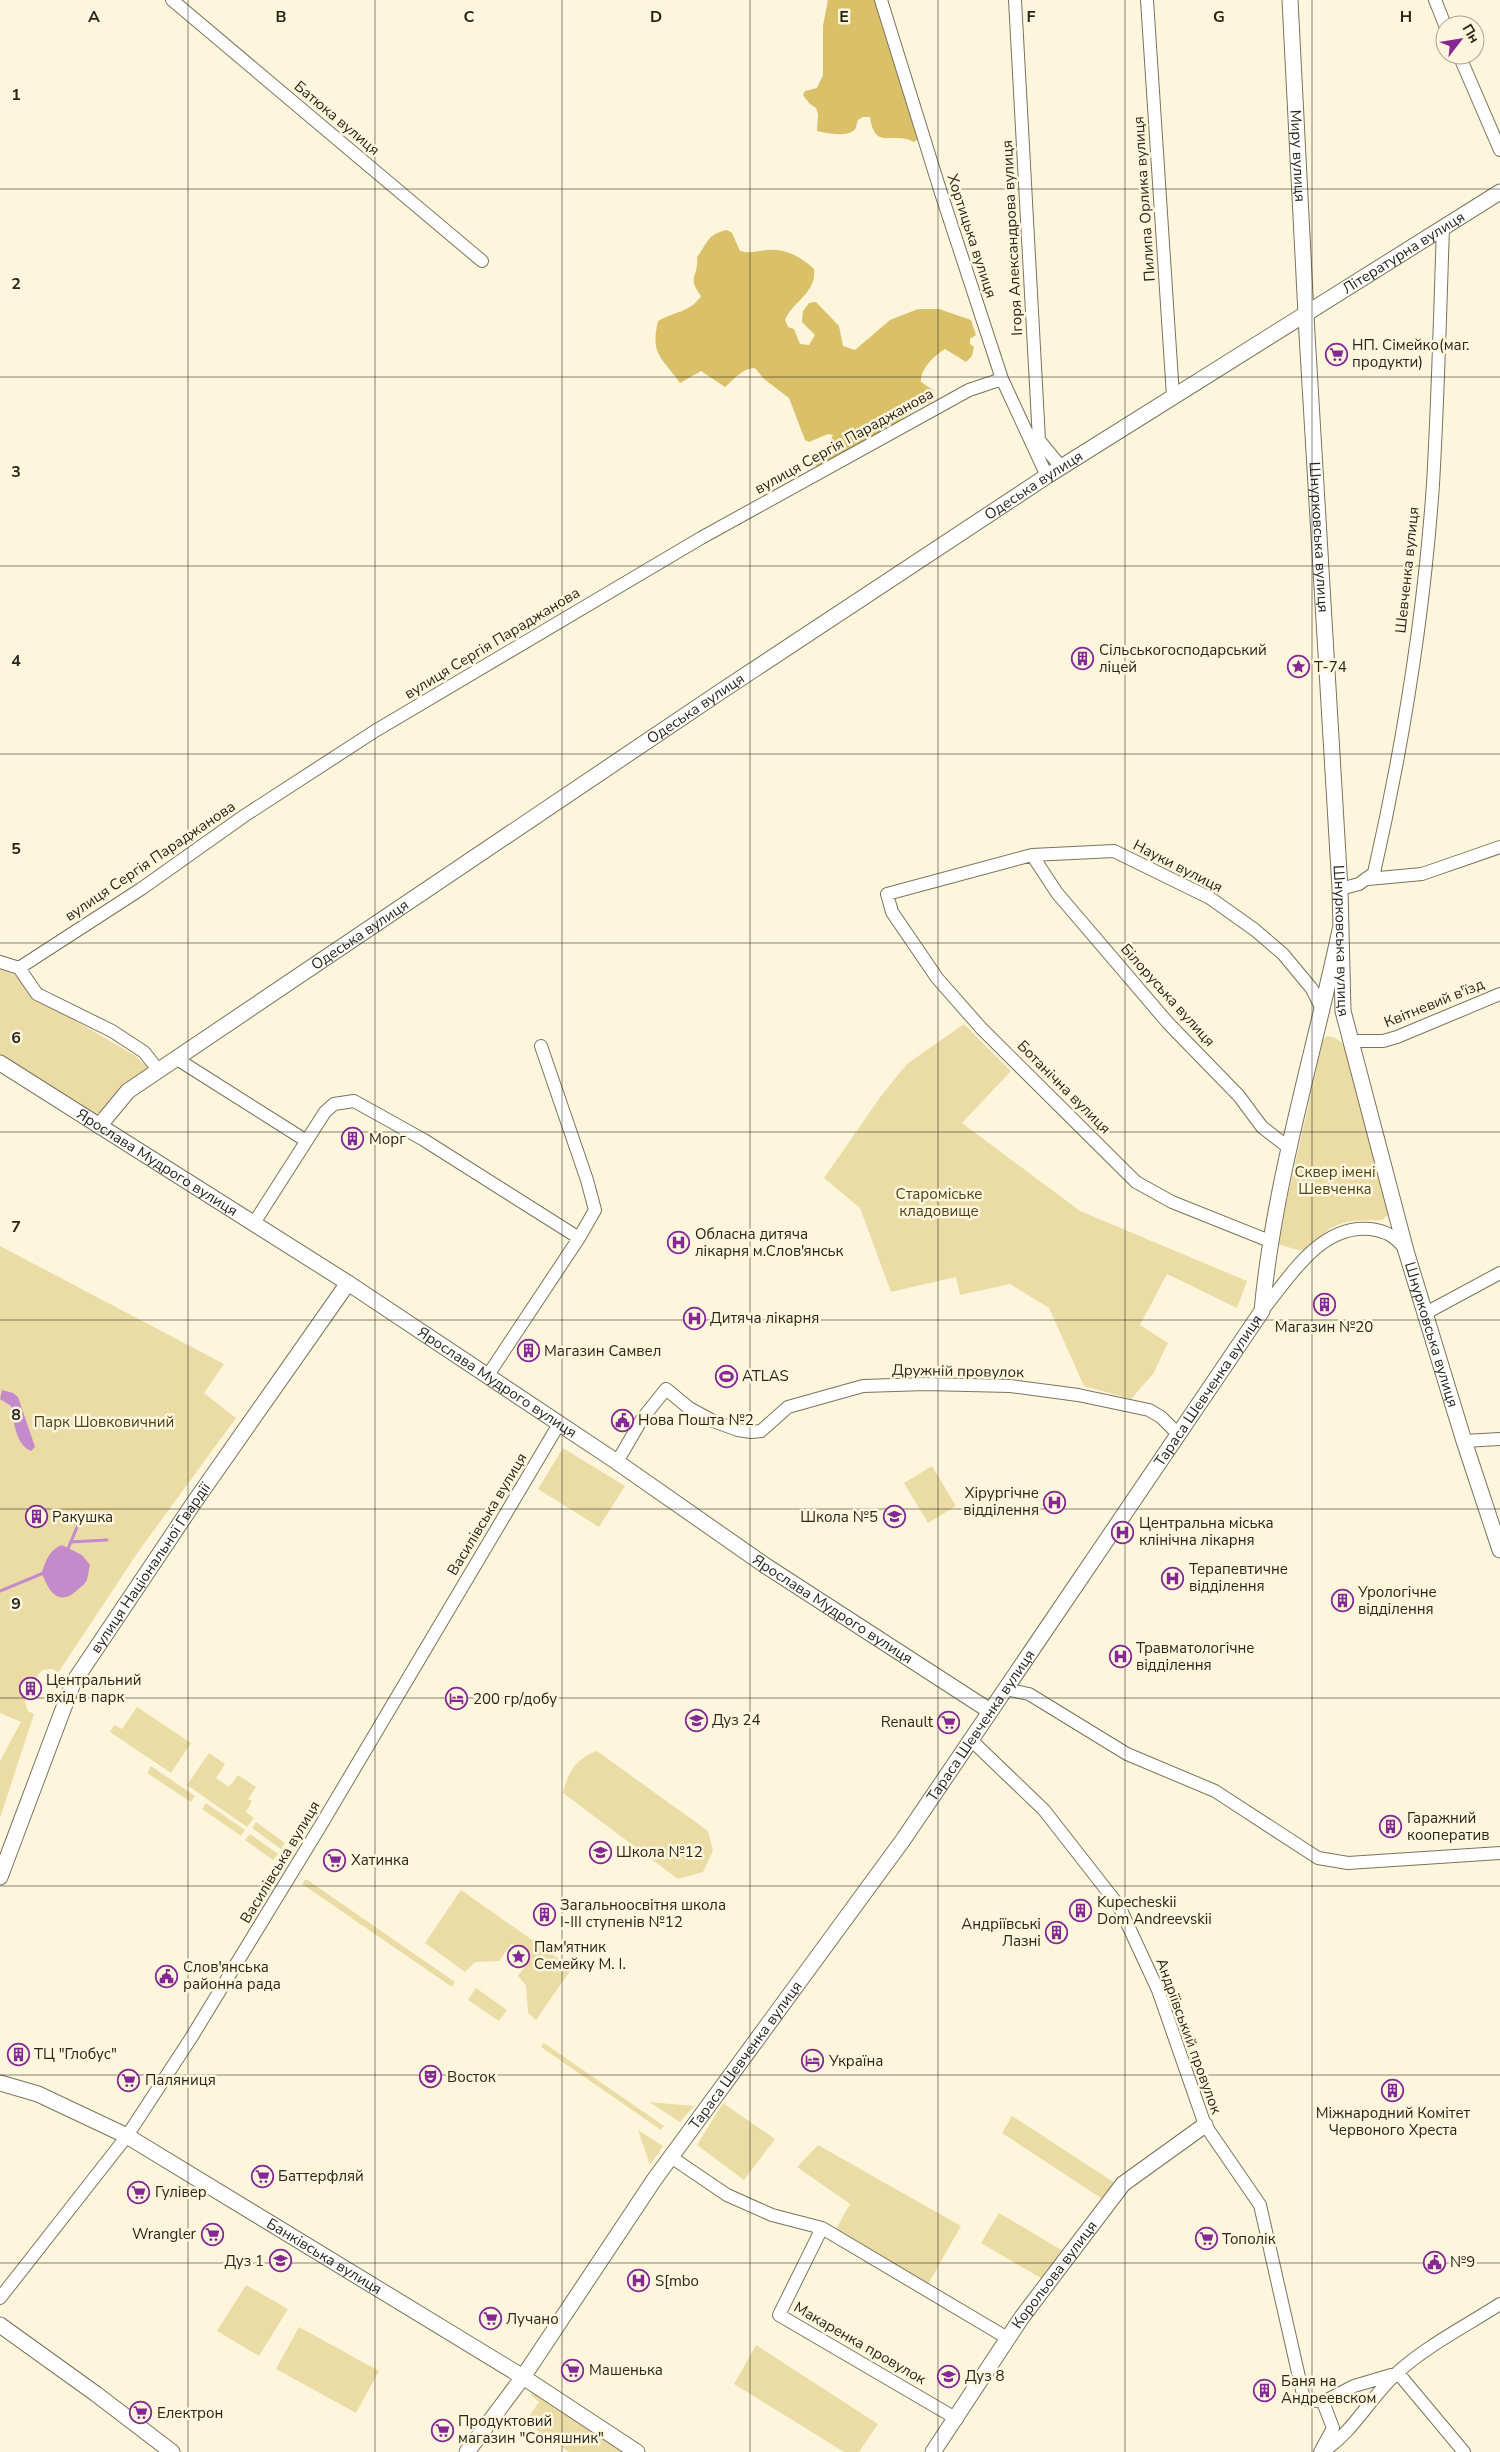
<svg xmlns="http://www.w3.org/2000/svg" width="1500" height="2452" font-family="'Nunito Sans',sans-serif">
<style>
.green{fill:#ebdca6}
.forest{fill:#d9c069}
.water{fill:#c38bcc}
.lines{fill:none;stroke-linecap:round;stroke-linejoin:round}
.stream{stroke:#c38bcc;stroke-width:3}
.minor-casing{stroke:#7a735c;stroke-width:14}
.tertiary-casing{stroke:#7a735c;stroke-width:17}
.minor{stroke:#fff;stroke-width:12}
.tertiary{stroke:#fff;stroke-width:15}
.grid{fill:none;stroke:#29261c;stroke-width:1;stroke-opacity:0.55}
.labels{text-anchor:middle;dominant-baseline:central;stroke-width:5;stroke-linejoin:round;paint-order:stroke}
.street-label{font-size:15px;fill:#29261c;stroke:#fdf6dc}
.poi-label{font-size:15px;fill:#29261c;stroke:#fdf6dc;text-anchor:start}
.park-label{font-size:15px;fill:#4d431d;stroke:#fdf6dc}
.grid-label{font-size:16px;text-anchor:middle;font-weight:bold;fill:#29261c;stroke:#fdf6dc;stroke-width:5;stroke-linejoin:round;paint-order:stroke}
</style>
<rect width="100%" height="100%" fill="#fdf6dc"/>
<path class="green" d="M0 968 22 978 34 997 134 1055 150 1069 116 1102 96 1114 83 1109 0 1057Z
M964 1024 1011 1071 962 1123 1080 1211 1247 1281 1237 1308 1167 1274 1140 1325 1168 1343 1153 1374 1131 1399 1084 1386 1049 1308 1010 1284 960 1295 956 1277 891 1292 860 1208 824 1178 881 1096 907 1064Z
M1327 1036C1337 1037 1342 1042 1348 1051L1388 1215 1382 1220C1361 1221 1339 1218 1322 1235 1316 1240 1311 1247 1305 1252L1277 1244 1323 1040Z
M0 1246 224 1364 204 1393 236 1418 138 1552 58 1673 53 1669 42 1670 26 1692 25 1702 28 1711 34 1714 0 1818V1761L21 1722 0 1713Z
M563 1448 625 1486 599 1527 538 1489Z
M932 1466 956 1506 928 1523 904 1483Z
M137 1707 191 1743 171 1773 110 1732 114 1725 122 1729Z
M597 1751 708 1831 713 1851 703 1872 678 1879 563 1793C568 1772 576 1758 597 1751Z
M209 1753 225 1764 216 1778 229 1787 238 1775 256 1787 248 1799 252 1801 246 1812 254 1818 247 1827 187 1785Z
M151 1766 195 1796 191 1802 147 1773Z
M206 1803 245 1830 241 1836 202 1809Z
M256 1822 285 1843 281 1849 252 1828Z
M250 1834 278 1854 273 1860 245 1840Z
M306 1879 455 1982 452 1987 302 1884Z
M461 1890 572 1968 536 2020 528 2013 526 1985 518 1976 531 1958 512 1943 499 1961 475 1962 465 1972 425 1943Z
M476 1988 507 2010 499 2021 468 2000Z
M544 2043 664 2126 661 2130 541 2047Z
M649 2102 694 2106 680 2122Z
M723 2103 775 2139 744 2180 697 2145Z
M1012 2116 1118 2185 1107 2202 1002 2133Z
M638 2130 663 2146 650 2165Z
M818 2145 961 2226 927 2286 835 2231 850 2204 797 2167Z
M999 2213 1063 2251 1046 2281 981 2243Z
M246 2285 288 2309 259 2356 217 2331Z
M299 2327 379 2371 356 2413 276 2369Z
M756 2345 878 2424 859 2452H844L734 2384Z
M534 2390 624 2452H569L525 2422 539 2402 531 2395Z"/>
<path class="forest" d="M828 0H878L918 139 914 142C893 130 875 152 870 117H863L858 120C856 124 857 129 853 131 845 137 825 133 817 131L818 114 816 108 809 103 803 95 805 91 817 88 823 75V26Z
M727 230 732 233 740 251C750 254 757 251 767 250 786 248 801 257 814 269 817 293 793 301 785 320L788 327 794 329 800 344 809 345 815 335 802 322 803 311 809 303 816 302 839 326 843 346 855 350 890 320 918 309H939L971 320 976 335 970 339V344L974 347 972 356 966 362 945 349C935 355 920 369 921 382L933 390 935 396 931 402 915 409 879 435 817 466 813 462 812 456 826 450 833 435 828 434 809 442 805 440 789 398 764 379 755 368C743 368 734 379 725 387L701 371 680 383C662 357 650 355 658 321 673 312 691 312 701 296 686 276 699 278 697 257 708 243 707 234 727 230Z"/>
<path class="water" d="M2 1390 13 1393 18 1397 33 1441 35 1447 31 1451C15 1444 14 1421 11 1406L0 1399Z
M62 1545 82 1555 90 1565C89 1570 88 1575 87 1580 85 1584 80 1588 76 1591 58 1607 48 1590 42 1573 45 1561 50 1549 62 1545Z"/>
<g class="lines">
<path class="stream" d="M70 1542 107 1540
M68 1549 80 1520
M0 1591 46 1572"/>
<defs>
<path id="minor" d="M172 0 482 261
M881 0 941 193 1002 379 1047 476
M1015 0 1039 440 1061 467
M1147 0 1173 396
M1435 0 1445 25
M1459 55 1500 150
M1032 855 1057 893 1168 1023 1239 1096 1262 1127 1289 1148
M1368 879 1422 874 1500 847
M1340 889 1359 884 1374 873C1403 745 1424 615 1433 484 1438 399 1440 313 1443 228
M0 962 19 968 37 994 112 1031 144 1052 159 1071
M19 968 141 889 244 816 375 731 701 538 969 390 1002 379
M541 1046 587 1180 595 1210 579 1238
M1352 1046 1355 1041H1383L1397 1037 1500 994
M177 1059 305 1140
M254 1223 325 1112 334 1104 354 1101 424 1140 579 1238 488 1375
M1272 1242 1172 1202 1136 1182 981 1028 937 978 892 912 887 894 1032 855 1114 851 1210 898 1255 930 1283 954 1312 989 1323 1011
M1262 1311C1289 1278 1320 1224 1370 1229 1386 1231 1395 1236 1405 1249
M1424 1314 1500 1273
M1464 1441 1500 1439
M617 1462 642 1419 666 1389 689 1408 713 1421 738 1430 751 1432 761 1431 788 1407 863 1386 926 1384 1010 1386 1078 1395 1149 1410 1161 1417 1179 1435
M1005 1689 1029 1694 1127 1754 1215 1791 1318 1858 1348 1863 1500 1853
M970 1739 1044 1810 1119 1906 1158 1990 1205 2125 1260 2205 1304 2399 1323 2402 1333 2428 1320 2452
M671 2157 727 2195 772 2215 822 2228 779 2315 957 2419
M822 2228 1009 2339
M0 2298 127 2136 191 2038 321 1825 559 1424
M1323 2402 1354 2386 1398 2373 1464 2452
M1322 2452C1354 2432 1370 2397 1398 2372 1428 2345 1466 2326 1500 2304"/>
<g id="tertiary">
<path id="s1" d="M1290 0 1307 334 1340 889 1343 1011 1406 1251 1464 1441 1500 1550"/>
<path id="s2" d="M0 1063 348 1283 617 1462 766 1566 990 1711"/>
<path id="s3" d="M99 1126 128 1091 720 692 1047 476 1500 192"/>
<path id="s4" d="M0 1877 73 1683 193 1504 348 1283"/>
<path id="s5" d="M0 2083 38 2094 127 2136 523 2377 637 2452"/>
<path d="M0 2325 96 2394 172 2452"/>
<path id="s6" d="M467 2452 523 2377 654 2180 903 1840 1262 1311C1274 1182 1313 1057 1340 930"/>
<path id="s7" d="M933 2452 1022 2317 1123 2184 1205 2125"/>
</g>
</defs>
<use href="#minor" class="minor-casing"/>
<use href="#tertiary" class="tertiary-casing"/>
<use href="#minor" class="minor"/>
<use href="#tertiary" class="tertiary"/>
</g>
<path class="grid" d="M188 0V2452M375 0V2452M562 0V2452M750 0V2452M938 0V2452M1125 0V2452M1312 0V2452M0 189H1500M0 377H1500M0 566H1500M0 754H1500M0 943H1500M0 1132H1500M0 1320H1500M0 1509H1500M0 1698H1500M0 1886H1500M0 2075H1500M0 2263H1500"/>
<defs>
<symbol id="supermarket-ring" viewBox="-11 -11 22 22"><circle r="9.5" fill="#fdf6dc" stroke="#842894" stroke-width="1.5"/><path d="M-6-5.5h2.5l.6 2H6L4.5 2H-2.5L-4.4-4H-6ZM-1.5 3.2a1.3 1.3 0 1 0 .1 0ZM3 3.2a1.3 1.3 0 1 0 .1 0Z" fill="#842894"/></symbol>
<symbol id="building-ring" viewBox="-11 -11 22 22"><circle r="9.5" fill="#fdf6dc" stroke="#842894" stroke-width="1.5"/><path d="M-4-6H4V6H1V3H-1V6H-4ZM-2.5-4.3h1.7v1.8h-1.7ZM.8-4.3h1.7v1.8H.8ZM-2.5-1h1.7V.8h-1.7ZM.8-1h1.7V.8H.8Z" fill="#842894"/></symbol>
<symbol id="sight-ring" viewBox="-11 -11 22 22"><circle r="9.5" fill="#fdf6dc" stroke="#842894" stroke-width="1.5"/><path d="M0-6L1.8-2.2L6-1.7L2.9 1.2L3.7 5.4L0 3.3L-3.7 5.4L-2.9 1.2L-6-1.7L-1.8-2.2Z" fill="#842894"/></symbol>
<symbol id="hospital-ring" viewBox="-11 -11 22 22"><circle r="9.5" fill="#fdf6dc" stroke="#842894" stroke-width="1.5"/><path d="M-5-5h3v3.5h4V-5h3V5h-3V1.5h-4V5h-3Z" fill="#842894"/></symbol>
<symbol id="stadium-ring" viewBox="-11 -11 22 22"><circle r="9.5" fill="#fdf6dc" stroke="#842894" stroke-width="1.5"/><path d="M0-5a6.5 5 0 1 0 0 10a6.5 5 0 1 0 0-10ZM-3.5-1.8h7v3.6h-7Z" fill="#842894"/></symbol>
<symbol id="civic-ring" viewBox="-11 -11 22 22"><circle r="9.5" fill="#fdf6dc" stroke="#842894" stroke-width="1.5"/><path d="M-.6-6.5H3V-4.5H.6V-3L4-1V1h2V6H-6V1h2V-1L-.6-3ZM-1.2 2.5V6h2.4V2.5Z" fill="#842894"/></symbol>
<symbol id="school-ring" viewBox="-11 -11 22 22"><circle r="9.5" fill="#fdf6dc" stroke="#842894" stroke-width="1.5"/><path d="M0-5L7-2L0 1L-7-2ZM-4 1L0 2.5L4 1V4Q0 6-4 4Z" fill="#842894"/></symbol>
<symbol id="hotel-ring" viewBox="-11 -11 22 22"><circle r="9.5" fill="#fdf6dc" stroke="#842894" stroke-width="1.5"/><path d="M-6-4.5h1.5V1H6V5H4.5V3h-9V5H-6ZM-4 0a1.8 1.8 0 1 1 3.6 0ZM.5 0V-2.5h3Q6-2.5 6 0Z" fill="#842894"/></symbol>
<symbol id="theatre-ring" viewBox="-11 -11 22 22"><circle r="9.5" fill="#fdf6dc" stroke="#842894" stroke-width="1.5"/><path d="M-5-5.5Q0-4 5-5.5V0Q5 5 0 6Q-5 5-5 0ZM-3.3-2.5H-1v1.5H-3.3ZM1-2.5H3.3v1.5H1ZM-2.8 1Q0 5.5 2.8 1Z" fill="#842894"/></symbol>
</defs>
<g fill-rule="evenodd">
<use href="#supermarket-ring" x="1324" y="342" width="25" height="25"/>
<use href="#building-ring" x="1070" y="646" width="25" height="25"/>
<use href="#sight-ring" x="1286" y="654" width="25" height="25"/>
<use href="#building-ring" x="340" y="1126" width="25" height="25"/>
<use href="#hospital-ring" x="666" y="1230" width="25" height="25"/>
<use href="#building-ring" x="1312" y="1292" width="25" height="25"/>
<use href="#hospital-ring" x="682" y="1306" width="25" height="25"/>
<use href="#building-ring" x="516" y="1338" width="25" height="25"/>
<use href="#stadium-ring" x="714" y="1364" width="25" height="25"/>
<use href="#civic-ring" x="610" y="1408" width="25" height="25"/>
<use href="#hospital-ring" x="1042" y="1490" width="25" height="25"/>
<use href="#building-ring" x="24" y="1504" width="25" height="25"/>
<use href="#school-ring" x="882" y="1504" width="25" height="25"/>
<use href="#hospital-ring" x="1110" y="1520" width="25" height="25"/>
<use href="#hospital-ring" x="1160" y="1566" width="25" height="25"/>
<use href="#building-ring" x="1330" y="1588" width="25" height="25"/>
<use href="#hospital-ring" x="1108" y="1644" width="25" height="25"/>
<use href="#building-ring" x="18" y="1676" width="25" height="25"/>
<use href="#hotel-ring" x="444" y="1686" width="25" height="25"/>
<use href="#school-ring" x="684" y="1708" width="25" height="25"/>
<use href="#supermarket-ring" x="936" y="1710" width="25" height="25"/>
<use href="#building-ring" x="1378" y="1814" width="25" height="25"/>
<use href="#school-ring" x="588" y="1840" width="25" height="25"/>
<use href="#supermarket-ring" x="322" y="1848" width="25" height="25"/>
<use href="#building-ring" x="1068" y="1898" width="25" height="25"/>
<use href="#building-ring" x="532" y="1902" width="25" height="25"/>
<use href="#building-ring" x="1044" y="1920" width="25" height="25"/>
<use href="#sight-ring" x="506" y="1944" width="25" height="25"/>
<use href="#civic-ring" x="154" y="1964" width="25" height="25"/>
<use href="#building-ring" x="6" y="2042" width="25" height="25"/>
<use href="#hotel-ring" x="800" y="2048" width="25" height="25"/>
<use href="#theatre-ring" x="418" y="2064" width="25" height="25"/>
<use href="#supermarket-ring" x="116" y="2068" width="25" height="25"/>
<use href="#building-ring" x="1380" y="2078" width="25" height="25"/>
<use href="#supermarket-ring" x="250" y="2164" width="25" height="25"/>
<use href="#supermarket-ring" x="126" y="2180" width="25" height="25"/>
<use href="#supermarket-ring" x="200" y="2222" width="25" height="25"/>
<use href="#supermarket-ring" x="1194" y="2226" width="25" height="25"/>
<use href="#school-ring" x="268" y="2248" width="25" height="25"/>
<use href="#civic-ring" x="1422" y="2250" width="25" height="25"/>
<use href="#hospital-ring" x="626" y="2268" width="25" height="25"/>
<use href="#supermarket-ring" x="478" y="2306" width="25" height="25"/>
<use href="#supermarket-ring" x="560" y="2358" width="25" height="25"/>
<use href="#school-ring" x="936" y="2364" width="25" height="25"/>
<use href="#building-ring" x="1252" y="2378" width="25" height="25"/>
<use href="#supermarket-ring" x="128" y="2400" width="25" height="25"/>
<use href="#supermarket-ring" x="430" y="2418" width="25" height="25"/>
</g>
<g class="labels">
<g class="street-label">
<text transform="translate(337 118) rotate(40)">Батюка вулиця</text>
<text stroke="none"><textPath href="#s1" startOffset="156">Миру вулиця</textPath></text>
<text transform="translate(1144 199) rotate(-94)">Пилипа Орлика вулиця</text>
<text transform="translate(972 236) rotate(72)">Хортицька вулиця</text>
<text transform="translate(1012 238) rotate(-93)">Ігоря Александрова вулиця</text>
<text stroke="none"><textPath href="#s3" startOffset="1572">Літературна вулиця</textPath></text>
<text transform="translate(844 441) rotate(-29)">вулиця Сергія Параджанова</text>
<text stroke="none"><textPath href="#s3" startOffset="1135">Одеська вулиця</textPath></text>
<text stroke="none"><textPath href="#s1" startOffset="538">Шнурковська вулиця</textPath></text>
<text transform="translate(1407 570) rotate(-84)">Шевченка вулиця</text>
<text transform="translate(492 643) rotate(-31)">вулиця Сергія Параджанова</text>
<text stroke="none"><textPath href="#s3" startOffset="730">Одеська вулиця</textPath></text>
<text transform="translate(150 861) rotate(-34)">вулиця Сергія Параджанова</text>
<text transform="translate(1178 866) rotate(27)">Науки вулиця</text>
<text stroke="none"><textPath href="#s3" startOffset="325">Одеська вулиця</textPath></text>
<text stroke="none"><textPath href="#s1" startOffset="942">Шнурковська вулиця</textPath></text>
<text transform="translate(1168 995) rotate(48)">Білоруська вулиця</text>
<text transform="translate(1434 1003) rotate(-22)">Квітневий в'їзд</text>
<text transform="translate(1064 1087) rotate(45)">Ботанічна вулиця</text>
<text stroke="none"><textPath href="#s2" startOffset="186">Ярослава Мудрого вулиця</textPath></text>
<text stroke="none"><textPath href="#s1" startOffset="1348">Шнурковська вулиця</textPath></text>
<text transform="translate(958 1371) rotate(1)">Дружній провулок</text>
<text stroke="none"><textPath href="#s2" startOffset="591">Ярослава Мудрого вулиця</textPath></text>
<text stroke="none"><textPath href="#s6" startOffset="1295">Тараса Шевченка вулиця</textPath></text>
<text transform="translate(487 1514) rotate(-59)">Василівська вулиця</text>
<text stroke="none"><textPath href="#s4" startOffset="346">вулиця Національної Гвардії</textPath></text>
<text stroke="none"><textPath href="#s2" startOffset="996">Ярослава Мудрого вулиця</textPath></text>
<text stroke="none"><textPath href="#s6" startOffset="890">Тараса Шевченка вулиця</textPath></text>
<text transform="translate(280 1862) rotate(-59)">Василівська вулиця</text>
<text transform="translate(1189 2036) rotate(70)">Андріївський провулок</text>
<text stroke="none"><textPath href="#s6" startOffset="485">Тараса Шевченка вулиця</textPath></text>
<text stroke="none"><textPath href="#s5" startOffset="369">Банківська вулиця</textPath></text>
<text stroke="none"><textPath href="#s7" startOffset="215">Корольова вулиця</textPath></text>
<text transform="translate(860 2343) rotate(30)">Макаренка провулок</text>
</g>
<g class="poi-label">
<text x="1352" y="345">НП. Сімейко(маг.<tspan x="1352" dy="17">продукти)</tspan></text>
<text x="1099" y="650">Сільськогосподарський<tspan x="1099" dy="17">ліцей</tspan></text>
<text x="1314" y="667">Т-74</text>
<text x="369" y="1139">Морг</text>
<text x="695" y="1234">Обласна дитяча<tspan x="695" dy="17">лікарня м.Слов'янськ</tspan></text>
<text x="710" y="1318">Дитяча лікарня</text>
<text x="1324" y="1327" text-anchor="middle">Магазин №20</text>
<text x="544" y="1351">Магазин Самвел</text>
<text x="742" y="1376">ATLAS</text>
<text x="638" y="1420">Нова Пошта №2</text>
<text x="1039" y="1493" text-anchor="end">Хірургічне<tspan x="1039" dy="17">відділення</tspan></text>
<text x="52" y="1517">Ракушка</text>
<text x="878" y="1517" text-anchor="end">Школа №5</text>
<text x="1139" y="1523">Центральна міська<tspan x="1139" dy="17">клінічна лікарня</tspan></text>
<text x="1189" y="1569">Терапевтичне<tspan x="1189" dy="17">відділення</tspan></text>
<text x="1358" y="1592">Урологічне<tspan x="1358" dy="17">відділення</tspan></text>
<text x="1136" y="1648">Травматологічне<tspan x="1136" dy="17">відділення</tspan></text>
<text x="46" y="1680">Центральний<tspan x="46" dy="17">вхід в парк</tspan></text>
<text x="473" y="1699">200 гр/добу</text>
<text x="712" y="1720">Дуз 24</text>
<text x="933" y="1722" text-anchor="end">Renault</text>
<text x="1407" y="1818">Гаражний<tspan x="1407" dy="17">кооператив</tspan></text>
<text x="616" y="1852">Школа №12</text>
<text x="351" y="1860">Хатинка</text>
<text x="1097" y="1902">Kupecheskii<tspan x="1097" dy="17">Dom Andreevskii</tspan></text>
<text x="560" y="1905">Загальноосвітня школа<tspan x="560" dy="17">І-ІІІ ступенів №12</tspan></text>
<text x="1041" y="1924" text-anchor="end">Андріївські<tspan x="1041" dy="17">Лазні</tspan></text>
<text x="534" y="1947">Пам'ятник<tspan x="534" dy="17">Семейку М. І.</tspan></text>
<text x="183" y="1967">Слов'янська<tspan x="183" dy="17">районна рада</tspan></text>
<text x="34" y="2054">ТЦ "Глобус"</text>
<text x="829" y="2061">Україна</text>
<text x="447" y="2077">Восток</text>
<text x="145" y="2080">Паляниця</text>
<text x="1393" y="2113" text-anchor="middle">Міжнародний Комітет<tspan x="1393" dy="17">Червоного Хреста</tspan></text>
<text x="278" y="2176">Баттерфляй</text>
<text x="155" y="2192">Гулівер</text>
<text x="196" y="2234" text-anchor="end">Wrangler</text>
<text x="1222" y="2239">Тополік</text>
<text x="264" y="2261" text-anchor="end">Дуз 1</text>
<text x="1450" y="2262">№9</text>
<text x="655" y="2281">S[mbo</text>
<text x="506" y="2319">Лучано</text>
<text x="589" y="2370">Машенька</text>
<text x="965" y="2376">Дуз 8</text>
<text x="1281" y="2381">Баня на<tspan x="1281" dy="17">Андреевском</tspan></text>
<text x="157" y="2413">Електрон</text>
<text x="458" y="2421">Продуктовий<tspan x="458" dy="17">магазин "Соняшник"</tspan></text>
</g>
<g class="park-label">
<text x="1335" y="1172">Сквер імені<tspan x="1335" dy="17">Шевченка</tspan></text>
<text x="939" y="1194">Староміське<tspan x="939" dy="17">кладовище</tspan></text>
<text x="104" y="1422">Парк Шовковичний</text>
</g>
</g>
<g class="grid-label">
<text x="94" y="22">A</text>
<text x="281" y="22">B</text>
<text x="469" y="22">C</text>
<text x="656" y="22">D</text>
<text x="844" y="22">E</text>
<text x="1031" y="22">F</text>
<text x="1219" y="22">G</text>
<text x="1406" y="22">H</text>
<text x="16" y="100">1</text>
<text x="16" y="289">2</text>
<text x="16" y="477">3</text>
<text x="16" y="666">4</text>
<text x="16" y="854">5</text>
<text x="16" y="1043">6</text>
<text x="16" y="1232">7</text>
<text x="16" y="1420">8</text>
<text x="16" y="1609">9</text>
</g>
<g transform="translate(1460 40) rotate(59)"><circle r="24" fill="#fdf6dc" stroke="#a8a38f"/>
<path d="M0-4L9 19L0 12L-9 19Z" fill="#842894"/>
<text y="-8" font-size="14" font-weight="bold" text-anchor="middle" fill="#29261c">Пн</text>
</g>
</svg>
